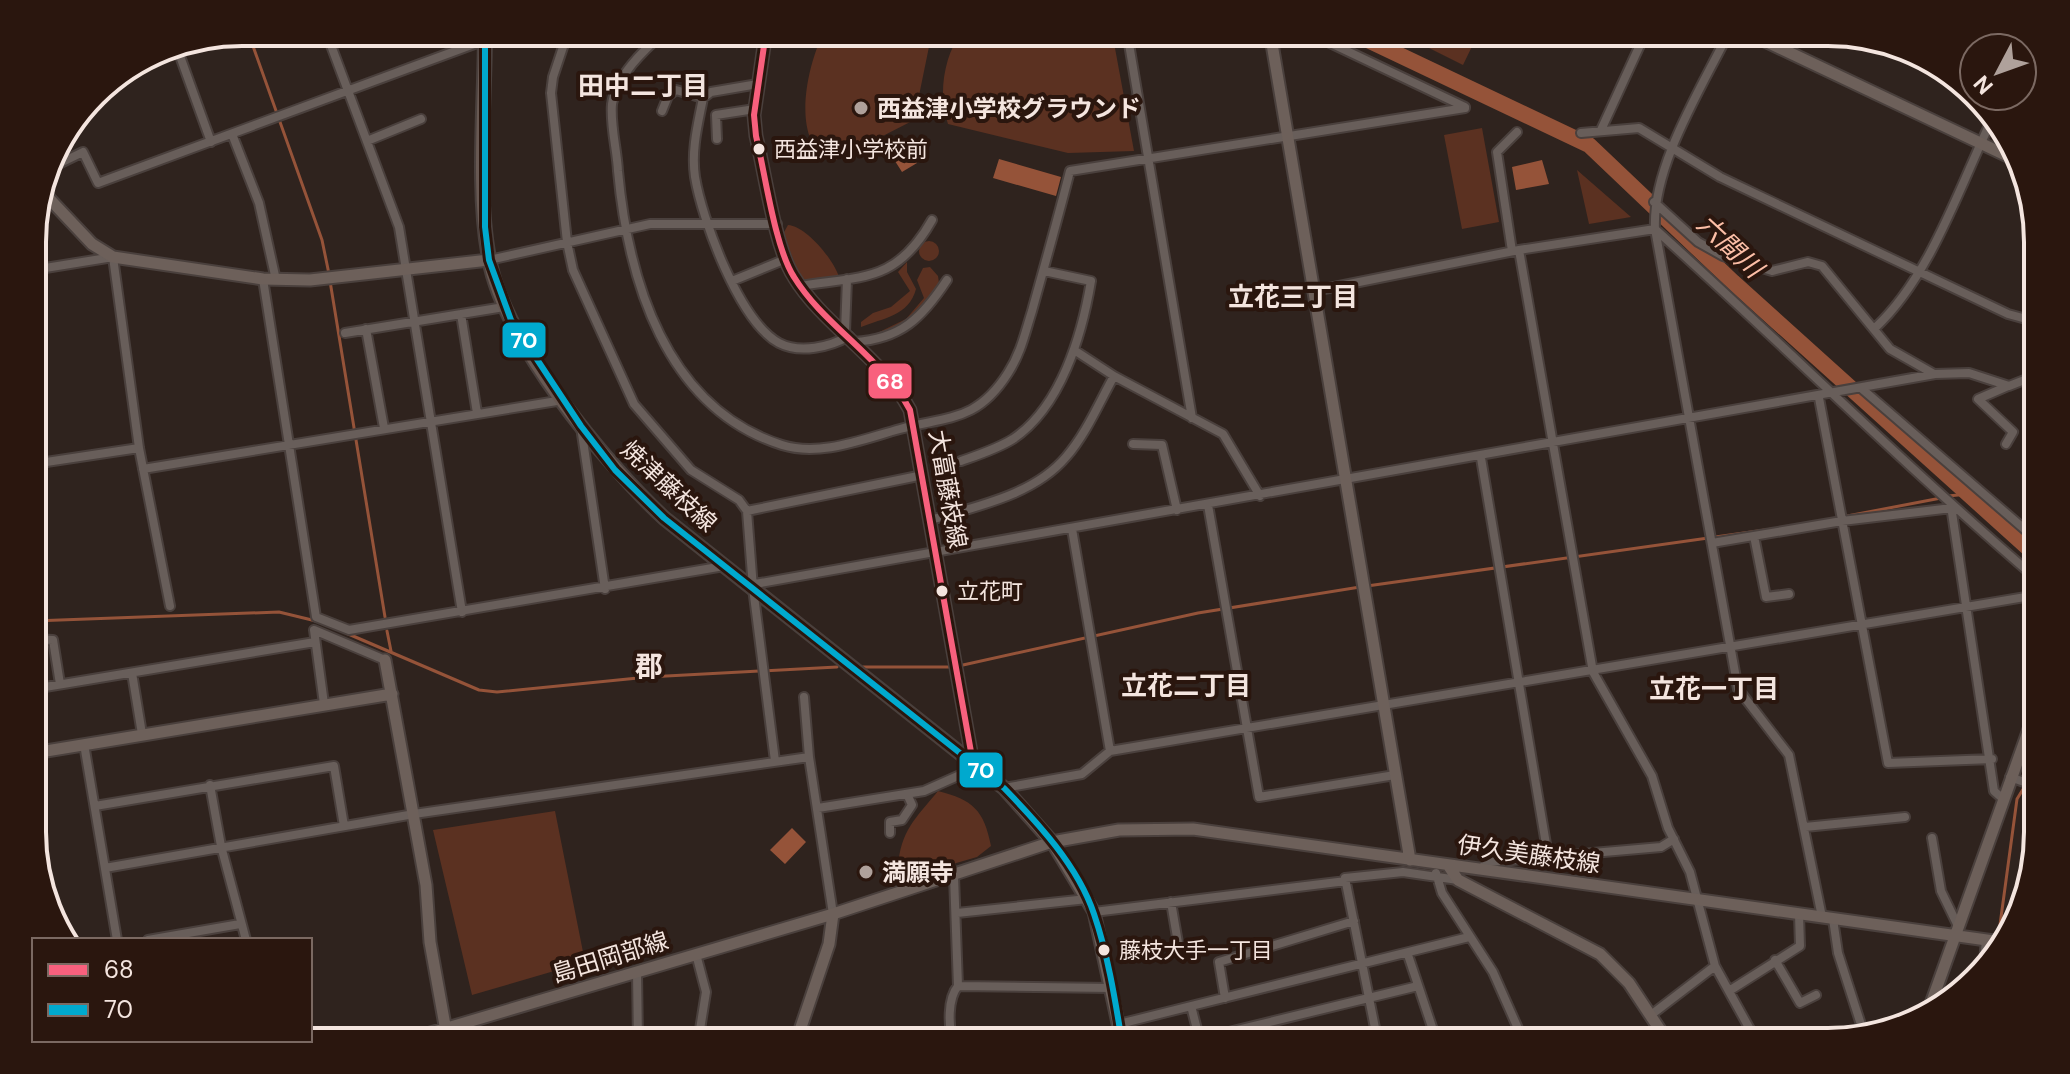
<svg xmlns="http://www.w3.org/2000/svg" width="2070" height="1074" font-family="'DM Sans','Noto Sans JP',sans-serif">
<style>
.green{fill:#5b3121}
.water{fill:#955339}
.lines{fill:none;stroke-linecap:round;stroke-linejoin:round}
.stream{stroke:#955339;stroke-width:3}
.river{stroke:#955339;stroke-width:16}
.street-casing{stroke:#4a403d;stroke-width:12}
.secondary-casing{stroke:#4a403d;stroke-width:15}
.primary-casing{stroke:#4a403d;stroke-width:16}
.street{stroke:#685e5a;stroke-width:8}
.secondary{stroke:#6d605a;stroke-width:11}
.primary{stroke:#685953;stroke-width:12}
.bus-1-casing{stroke:#2a160e;stroke-width:12}
.bus-2-casing{stroke:#2a160e;stroke-width:12}
.bus-1{stroke:#f8607d;stroke-width:6}
.bus-2{stroke:#00a9ce;stroke-width:6}
.poi-dot{fill:#afa19b;stroke:#2a160e;stroke-width:3}
.bus-dot{fill:#f4e5df;stroke:#2a160e;stroke-width:3}
.labels{text-anchor:middle;dominant-baseline:central;stroke-width:8;stroke-linejoin:round;paint-order:stroke}
.bus-label{font-size:22px;fill:#f4e5df;stroke:#2a160e;text-anchor:start}
.poi-label{font-size:24px;font-weight:bold;fill:#f4e5df;stroke:#2a160e;text-anchor:start}
.street-label{font-size:24px;fill:#f4e5df;stroke:#2a160e}
.neighbourhood-label{font-size:26px;font-weight:bold;fill:#f4e5df;stroke:#2a160e}
.water-label{font-size:26px;font-style:italic;fill:#fcbea6;stroke:#2a160e}
.quarter-label{font-size:28px;font-weight:bold;fill:#f4e5df;stroke:#2a160e}
.rim{fill:none;stroke:#f4e5df;stroke-width:4}
.line-badge{stroke:#2a160e;stroke-width:3}
.badge-label{font-size:22px;text-anchor:middle;font-weight:bold;fill:#fff}
</style>
<rect width="100%" height="100%" fill="#2f231e"/>
<path class="green" d="M824 32H928L931 37 914 120 832 162C789 143 807 65 824 32Z
M962 32H1112L1134 151 1068 153 948 124C938 97 943 56 962 32Z
M1397 32H1479L1463 65Z
M1482 128 1499 222 1462 229 1444 135Z
M1577 170 1631 217 1589 224Z
M788 225C806 226 834 260 839 277L803 284 783 234Z
M919 251a10 10 0 1 1 20 0a10 10 0 1 1-20 0Z
M907 262V272L916 289C909 316 883 318 861 327V322L873 313 891 307 910 291 898 272Z
M930 267 938 276 939 283 928 303 904 329 869 337 906 319 924 298 917 280 923 268Z
M938 791C973 800 984 810 991 846L977 857 908 877 898 868C900 831 916 818 938 791Z
M555 811 585 962 472 995 433 830Z"/>
<path class="water" d="M902 137 917 163 902 172 886 147Z
M999 159 1061 177 1056 196 993 178Z
M1542 160 1549 184 1516 190 1512 167Z
M792 828 806 842 785 864 770 850Z"/>
<g class="lines">
<path class="stream" d="M248 32 322 240 329 274
M330 281 385 617
M1948 496 1968 494
M1842 517 1941 498
M1367 586 1772 529
M33 621 279 612 316 621
M387 631 391 651
M346 633 479 690 497 692 648 677 837 667
M963 665 1198 613 1360 587
M863 667H951
M1997 947 2017 799 2038 765"/>
<path class="river" d="M1351 32 1589 145 1733 282 2037 556"/>
<defs>
<path id="street" d="M326 32 399 227 462 612
M568 32 553 77 551 93 567 242 573 270 634 404 691 470 739 500 747 511 753 588 775 761
M664 32C644 50 616 76 612 104 610 125 617 150 618 171 628 279 665 408 782 445 820 457 863 439 900 429 948 416 977 422 1008 373 1021 353 1025 333 1032 311 1045 264 1058 218 1070 171L1465 108
M1127 32 1192 418
M1307 32 1465 107
M1729 32C1701 89 1652 166 1655 229L1738 689 1789 755 1822 917
M176 45 211 142
M758 84 711 92 703 98C698 124 691 150 695 177 702 219 739 321 779 343 800 354 830 347 849 336
M662 111 668 96 676 90 703 98
M1601 130 1646 32
M1581 133 1639 128 1720 177 2008 314 2037 322
M232 134 259 203 276 280
M717 139 716 115 755 109
M367 141 421 119
M48 169 83 152 98 183 485 40
M1654 202 1698 242 1723 256 1772 271 1808 262 1822 266 1890 349 1934 374
M1656 230C1784 345 1906 467 2037 579
M1519 250 1593 672 1652 776 1668 828 1690 872 1715 966 1757 1042
M1512 251 1497 152 1517 132
M489 260 650 224H777
M33 270 113 257 139 448 170 606
M263 279 316 617 349 630 724 566
M732 281 786 259
M800 286C864 276 897 282 932 220
M1314 291 1519 250 1655 229
M461 314 477 413
M1875 328C1931 276 1960 185 1993 117
M366 329 384 428
M845 332 847 279
M345 333 504 307
M854 342C901 339 922 318 947 280
M1074 350 1114 376 1223 434 1260 496
M1861 388 2037 540
M1819 398 1888 763 1992 759
M581 427 605 589
M1133 444 1162 445 1177 510
M2006 444 2013 432 1978 399 2008 386
M1481 458 1548 856
M961 461C978 455 997 449 1013 439 1061 407 1082 335 1091 281L1044 271
M33 464 139 448
M143 469 563 400
M1208 505 1259 797 1395 775
M1951 506 1994 791 2002 798
M747 511 923 475
M931 520C977 506 1034 495 1066 457 1086 434 1099 403 1114 376
M1072 529 1110 751
M1754 536 1766 597 1789 594
M1712 543 1842 521 1952 508
M755 584 1935 374 1969 373 2009 386 2037 375
M33 639 53 640 60 684
M132 673 142 734
M33 689 315 642
M804 697 809 757 833 914
M324 704 314 630 385 660
M84 744 117 940
M2010 777 2038 787
M210 785 221 846 246 940
M1004 788 1082 774 1110 751 2037 595
M95 806 334 766 344 826
M818 808 924 791 978 767
M1805 827 1905 817
M890 833V822L902 820 912 805 907 794
M1932 838 1941 891 1958 926
M105 868 414 814 809 757
M1480 869 1489 862 1661 847 1674 839
M1436 873 1442 893 1493 972 1524 1042
M1171 902 1178 943
M1094 912 1346 881
M957 913 1087 899
M1833 919 1838 953 1864 1034
M148 940 240 924
M696 954 706 992 698 1042
M1408 955 1437 1042
M1775 960 1800 1003 1816 995
M1984 961 1986 940
M637 972 638 1042
M958 986 1112 988
M1729 991 1800 946 1799 914
M1225 998 1219 962 1354 921
M1191 1006 1200 1041
M1651 1015 1715 966
M1119 1024 1469 937
M1200 1039 1418 986
M279 1040 280 1042
M952 1042C949 1026 947 999 958 986L954 876
M998 1042 1043 1037 1044 1042
M1375 1042 1376 1033 1345 878 1403 872 1458 880"/>
<path id="secondary" d="M766 32 754 115 756 136C765 173 775 248 794 277 824 326 881 356 910 410L973 763
M1270 32 1410 860
M1746 32 2016 160
M42 191 92 244 113 257 263 279 310 280 489 260
M385 660 426 885 430 942 448 1042
M34 753 392 694
M1052 842 1094 912 1122 1042
M1448 865 1458 880 1600 954 1629 983 1668 1042
M1928 1012 2038 704
M400 1042 833 914 1052 842 1119 830 1193 829 2001 942
M796 1042 829 944 833 914"/>
<path id="primary" d="M485 32C485 102 476 190 489 258 503 340 604 462 664 518L1004 788 1052 842"/>
</defs>
<use href="#street" class="street-casing"/>
<use href="#secondary" class="secondary-casing"/>
<use href="#primary" class="primary-casing"/>
<use href="#street" class="street"/>
<use href="#secondary" class="secondary"/>
<use href="#primary" class="primary"/>
<defs>
<path id="bus-1" d="M766 32 754 115 756 136C765 173 775 248 794 277 824 326 881 356 910 410L973 763"/>
<path id="bus-2" d="M485 32V227L489 260 511 320 581 426 615 470 664 518 1004 788C1038 823 1078 866 1094 914 1108 955 1115 999 1122 1042"/>
</defs>
<use href="#bus-1" class="bus-1-casing"/>
<use href="#bus-2" class="bus-2-casing"/>
<use href="#bus-1" class="bus-1"/>
<use href="#bus-2" class="bus-2"/>
</g>
<g class="poi-dot">
<circle cx="861" cy="108" r="8"/>
<circle cx="866" cy="872" r="8"/>
</g>
<g class="bus-dot">
<circle cx="759" cy="149" r="7"/>
<circle cx="942" cy="591" r="7"/>
<circle cx="1104" cy="950" r="7"/>
</g>
<g class="labels">
<g class="bus-label">
<text x="774" y="149">西益津小学校前</text>
<text x="957" y="591">立花町</text>
<text x="1119" y="950">藤枝大手一丁目</text>
</g>
<g class="poi-label">
<text x="877" y="108">西益津小学校グラウンド</text>
<text x="882" y="872">満願寺</text>
</g>
<g class="street-label">
<text transform="translate(669 486) rotate(43)">焼津藤枝線</text>
<text transform="translate(948 489) rotate(80)">大富藤枝線</text>
<text transform="translate(1529 854) rotate(8)">伊久美藤枝線</text>
<text transform="translate(610 957) rotate(-17)">島田岡部線</text>
</g>
<g class="neighbourhood-label">
<text x="643" y="86">田中二丁目</text>
<text x="1293" y="297">立花三丁目</text>
<text x="1186" y="686">立花二丁目</text>
<text x="1714" y="689">立花一丁目</text>
</g>
<g class="water-label">
<text transform="translate(1730 246) rotate(43)">六間川</text>
</g>
<g class="quarter-label">
<text x="649" y="666">郡</text>
</g>
</g>
<path d="M0 0H2070V1074H0ZM242 46H1828A196 196 0 0 1 2024 242V832A196 196 0 0 1 1828 1028H242A196 196 0 0 1 46 832V242A196 196 0 0 1 242 46Z" fill="#2a160e" fill-rule="evenodd"/>
<path class="rim" d="M242 46H1828A196 196 0 0 1 2024 242V832A196 196 0 0 1 1828 1028H242A196 196 0 0 1 46 832V242A196 196 0 0 1 242 46Z"/>
<g class="line-badge">
<rect x="501" y="321" width="46" height="38" rx="8" fill="#00a9ce"/>
<rect x="867" y="362" width="46" height="38" rx="8" fill="#f8607d"/>
<rect x="958" y="751" width="46" height="38" rx="8" fill="#00a9ce"/>
</g>
<g class="badge-label">
<text x="524" y="348">70</text>
<text x="890" y="389">68</text>
<text x="981" y="778">70</text>
</g>
<rect x="32" y="938" width="280" height="104" fill="#2a160e" stroke="#7b6962" stroke-width="2"/>
<rect x="48" y="964" width="40" height="12" fill="#f8607d" stroke="#7b6962" stroke-width="2"/>
<text x="104" y="978" font-size="24" fill="#f4e5df">68</text>
<rect x="48" y="1004" width="40" height="12" fill="#00a9ce" stroke="#7b6962" stroke-width="2"/>
<text x="104" y="1018" font-size="24" fill="#f4e5df">70</text>
<g transform="translate(1998 72) rotate(229)"><circle r="38" fill="#2a160e" stroke="#7b6962" stroke-width="2"/>
<path d="M0-6L14 30L0 20L-14 30Z" fill="#afa19b"/>
<text y="-12" font-size="22" font-weight="bold" text-anchor="middle" fill="#f4e5df">N</text>
</g>
</svg>
